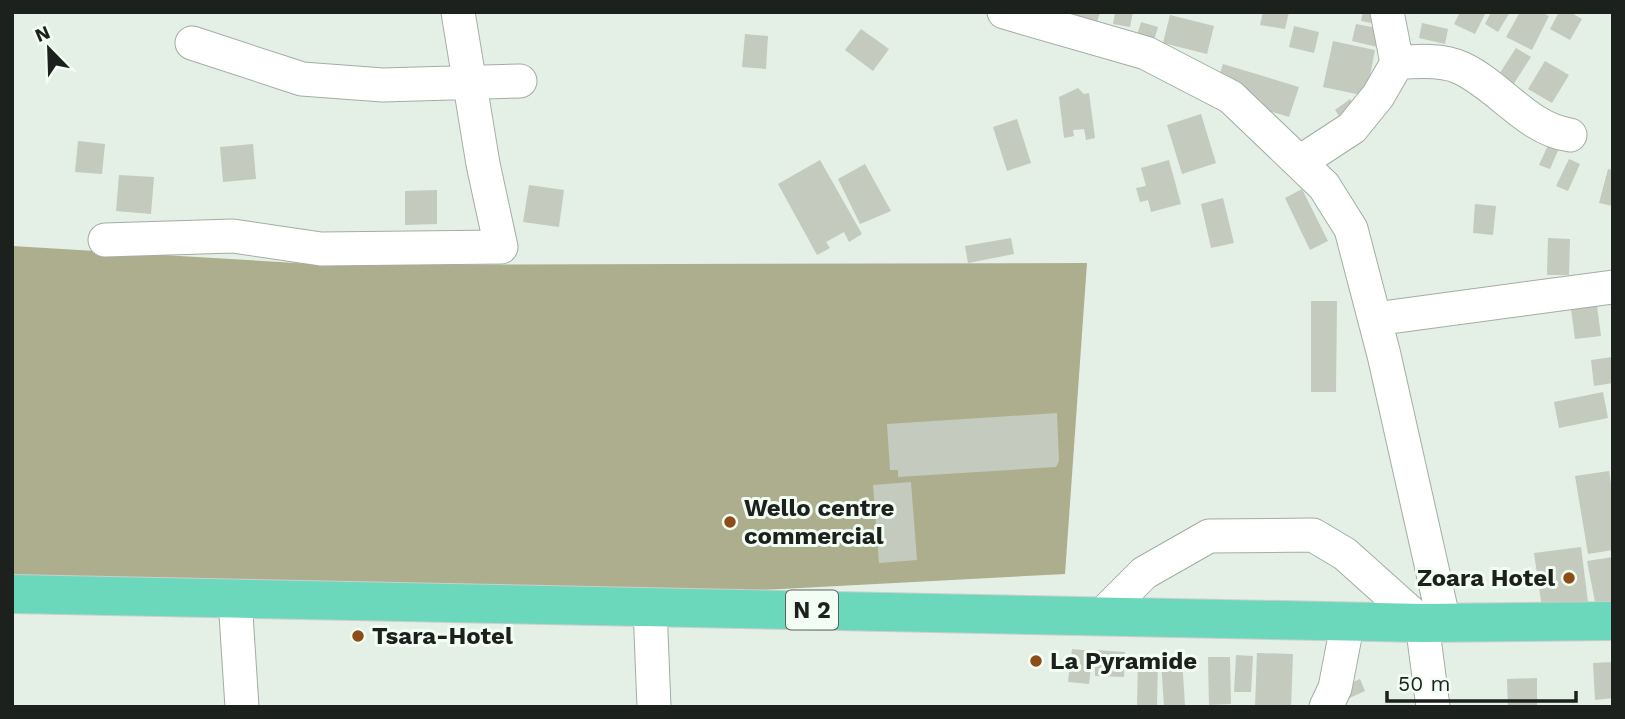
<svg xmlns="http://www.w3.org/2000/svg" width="1625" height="719" font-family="'Work Sans',sans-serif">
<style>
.forest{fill:#acae8e}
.building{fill:#c4cabe}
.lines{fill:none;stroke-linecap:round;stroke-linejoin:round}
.minor-casing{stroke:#a3ada4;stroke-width:35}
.major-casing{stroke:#cdcece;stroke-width:40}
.minor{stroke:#fff;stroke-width:33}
.major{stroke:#6bd7bb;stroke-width:38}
.poi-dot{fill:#8d4c18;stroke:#f2fdf3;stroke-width:2.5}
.labels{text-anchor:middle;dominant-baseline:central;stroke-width:6;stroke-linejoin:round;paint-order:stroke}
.shield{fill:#f2fdf3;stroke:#5d635e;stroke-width:2}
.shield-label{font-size:23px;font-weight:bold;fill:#1d211e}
.poi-label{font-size:24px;font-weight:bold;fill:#1d211e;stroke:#f2fdf3;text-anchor:start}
</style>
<rect width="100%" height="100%" fill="#e4efe5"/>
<path class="forest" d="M12 246 329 265 1087 263 1065 574 493 604 12 594Z"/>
<path class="building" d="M1066 12H1100L1097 22Z
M1115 12H1133L1130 27 1113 24Z
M1263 12H1289L1285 29 1260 25Z
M1363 12H1383L1381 25 1361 21Z
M1460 12H1486L1475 34 1454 24Z
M1491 12H1510L1498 32 1485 24Z
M1520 12H1541L1549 16 1532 50 1506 37Z
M1559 12H1570L1582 19 1570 40 1550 29Z
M1170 15 1214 26 1207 54 1163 43Z
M1141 22 1158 27 1152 47 1135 42Z
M1422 23 1448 29 1445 44 1419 38Z
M1356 24 1382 29 1377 47 1352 41Z
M1294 26 1319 32 1314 53 1289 47Z
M861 29 889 49 873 71 845 50Z
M745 34 768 36 766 69 742 67Z
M1333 41 1375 50 1366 96 1323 87Z
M1516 48 1531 57 1511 88 1496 79Z
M1545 61 1569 75 1552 103 1528 89Z
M1223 64 1299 87 1289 117 1243 103 1218 80Z
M1078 88 1084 94 1089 93 1095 138 1086 140 1084 129 1073 130 1074 136 1064 138 1059 97Z
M1350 99 1360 112 1344 123 1335 110Z
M1201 114 1216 163 1182 174 1167 125Z
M1017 119 1031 163 1007 171 993 127Z
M78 141 105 144 102 174 75 172Z
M1550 141 1560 146 1550 169 1539 165Z
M253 144 256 179 223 182 220 147Z
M1569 159 1580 164 1568 191 1556 186Z
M820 160 862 234 849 242 844 232 826 242 830 248 817 255 778 184Z
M1169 160 1181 204 1151 212 1148 200 1140 202 1136 188 1146 186 1141 168Z
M865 164 891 211 860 224 838 179Z
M1608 169 1613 170V206L1599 203Z
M119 175 154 177 151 214 116 211Z
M529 185 564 190 559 227 523 222Z
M1302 189 1328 241 1310 250 1285 198Z
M437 190V224L405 225V191Z
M1223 198 1234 243 1211 248 1201 204Z
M1475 204 1496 206 1493 235 1473 233Z
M1011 238 1014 254 968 263 965 246Z
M1548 238 1570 239 1569 275H1547Z
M1311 301H1337L1336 392H1311Z
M1597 306 1601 336 1575 339 1571 309Z
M1613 357V383L1594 386 1591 360Z
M1603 392 1608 418 1559 428 1554 402Z
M1057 413 1059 461 1056 467 898 477V470H890L887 424Z
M1609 471 1613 496V550L1588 554 1575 476Z
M911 482 917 560 879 563 873 485Z
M1581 547 1588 602 1542 608 1534 553Z
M1613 557V604L1596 607 1587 561Z
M1072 649 1093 651 1089 684 1068 682Z
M1095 650 1125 652 1124 677 1095 676Z
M1257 653 1293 654 1291 707H1255Z
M1236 655 1253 656 1251 692H1234Z
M1208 657H1230L1231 704 1209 705Z
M1182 658 1185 706 1164 707 1161 660Z
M1138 659H1158L1157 707H1137Z
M1613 662V698L1595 700 1593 663Z
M1537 678V707H1508L1507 679Z
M1360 679 1365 691 1345 700 1340 688Z"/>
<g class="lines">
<defs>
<path id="minor" d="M1004 12 1146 53 1231 97 1324 186 1351 229 1384 355 1444 622
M192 43 302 79 383 85 520 81
M1397 63C1417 61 1443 59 1461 68 1500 86 1527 129 1570 135
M1300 162 1352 128 1378 96 1397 63 1387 12
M105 240 233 236 321 249 501 247 483 164 458 12
M1375 319 1613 287
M235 599 242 707
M650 607 654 707
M1101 616 1144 573 1209 536 1313 535 1345 554 1422 623 1433 707
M1326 707 1335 688 1348 621"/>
<path id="major" d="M12 594 1422 623 1613 621"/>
</defs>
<use href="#minor" class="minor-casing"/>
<use href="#major" class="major-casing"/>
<use href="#minor" class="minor"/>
<use href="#major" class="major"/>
</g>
<g class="poi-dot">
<circle cx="730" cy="522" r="7"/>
<circle cx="1569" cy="578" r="7"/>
<circle cx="358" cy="636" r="7"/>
<circle cx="1036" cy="661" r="7"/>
</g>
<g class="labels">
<rect class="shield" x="786" y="590.5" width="52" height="39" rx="5"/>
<g class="shield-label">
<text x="812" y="610">N 2</text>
</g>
<g class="poi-label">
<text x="744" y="508">Wello centre<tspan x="744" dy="28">commercial</tspan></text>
<text x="1555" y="578" text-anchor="end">Zoara Hotel</text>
<text x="372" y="636">Tsara-Hotel</text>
<text x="1050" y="661">La Pyramide</text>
</g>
</g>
<rect width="1625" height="719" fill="none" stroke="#1d211e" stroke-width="28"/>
<g transform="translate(49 49) rotate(337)" stroke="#f2fdf3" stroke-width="5" paint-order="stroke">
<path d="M0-5L12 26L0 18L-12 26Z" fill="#1d211e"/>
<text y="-10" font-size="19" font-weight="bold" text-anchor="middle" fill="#1d211e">N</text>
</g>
<path d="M1387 691v10h189v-10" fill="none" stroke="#1d211e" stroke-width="3.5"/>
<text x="1398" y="691" font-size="21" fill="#1d211e" stroke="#f2fdf3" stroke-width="5" paint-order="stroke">50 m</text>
</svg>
